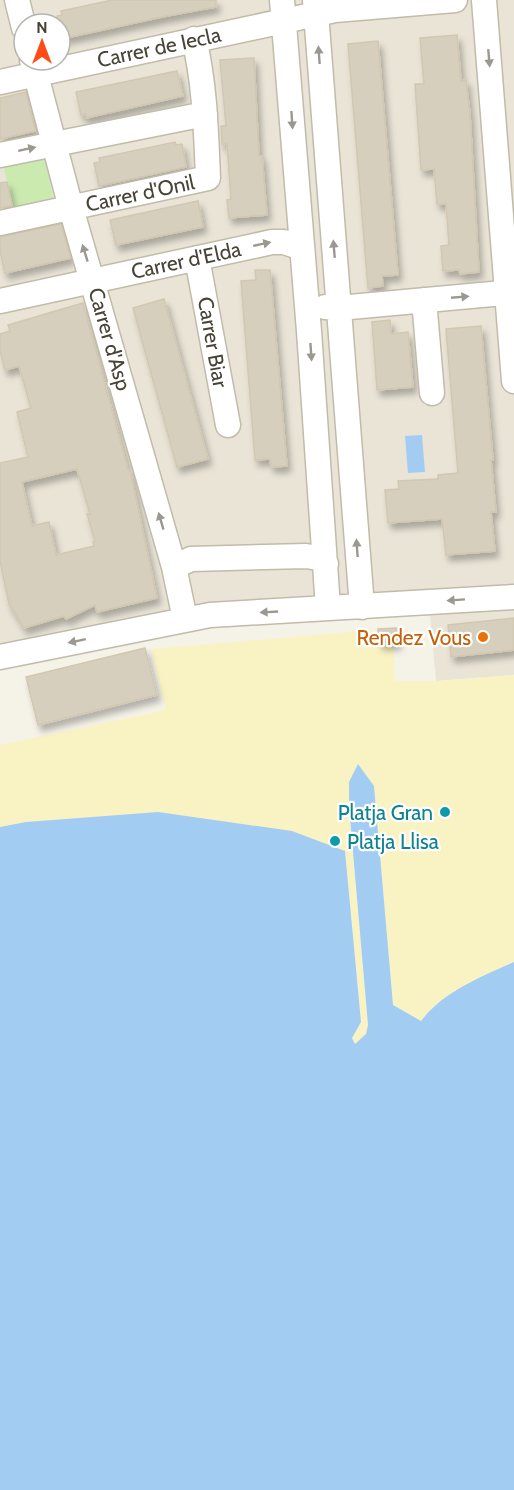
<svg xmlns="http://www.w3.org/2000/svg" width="514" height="1490" font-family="Cabin,sans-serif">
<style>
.residential{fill:#e9e4d6;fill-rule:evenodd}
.green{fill:#cbeab0}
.sand{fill:#f9f3c4}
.water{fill:#a3ccf3}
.building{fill:#d7cfbd;stroke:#d2c7b0;stroke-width:1.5;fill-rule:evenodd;filter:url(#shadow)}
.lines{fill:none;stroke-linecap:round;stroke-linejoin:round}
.minor-casing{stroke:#c1bbaa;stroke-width:27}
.minor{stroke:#fff;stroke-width:24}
.oneway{fill:#9a9891}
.food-dot{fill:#e8710a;stroke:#fff;stroke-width:2}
.culture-dot{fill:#0f9aa8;stroke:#fff;stroke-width:2}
.labels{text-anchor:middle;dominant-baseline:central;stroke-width:4.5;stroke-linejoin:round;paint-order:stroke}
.street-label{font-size:21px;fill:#484337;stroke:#fff}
.food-label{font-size:21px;fill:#c56008;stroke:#fff;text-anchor:end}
.culture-label{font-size:21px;fill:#0d838f;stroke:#fff;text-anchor:end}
</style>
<defs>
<filter id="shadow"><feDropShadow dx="3.5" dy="6" stdDeviation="3" flood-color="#0004"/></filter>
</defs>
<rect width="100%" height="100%" fill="#f5f2e8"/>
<path class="residential" d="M0 0H514V675L436 681 429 603 210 615 0 657ZM24 24H60V60H24Z"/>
<path class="green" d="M44 154 54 202 14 211 3 164Z"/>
<path class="sand" d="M374 630 375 646H394L395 681H436L514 675V962C481 977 443 991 421 1021L393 1005 374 786 358 765 349 806 368 1026 366 1034 355 1044 352 1038 361 1022 345 851 26 822 0 827V745L166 710 151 649Z"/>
<path class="water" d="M422 435 425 472 408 473 405 436Z
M358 764 374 786 393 1005 421 1021C444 991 481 977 514 962V1490H0V827L26 822 158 812 292 831 345 851 361 1022 352 1038 355 1044 366 1034 368 1025 349 806V782Z"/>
<path class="building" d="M112 0H216V7L162 17 61 39 60 24H58L57 16 62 15 61 11Z
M457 35 461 81 466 80 470 115 479 272 460 274 459 270 443 271 441 246 449 245 446 204H437L434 169 421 170 415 84H424L420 38Z
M378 41 398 275 382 276 383 286 368 288 348 44Z
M254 58 259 156H262L267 215 229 218 227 200 231 199 227 144H222L221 126H226L220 60Z
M177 71 183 96 86 118V114L81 115 76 92Z
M26 92 35 131 0 139V98Z
M175 142 176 145 182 144 186 167 99 186 94 163 100 162 99 158Z
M7 182 12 206 0 208V183Z
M198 201 203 227 116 245 110 220Z
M61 224 71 258 5 273 0 251V237Z
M255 270H270L287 466 271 467 270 459 255 460 241 281 256 280Z
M164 299 208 459 177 467 133 308Z
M83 303 128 470H130L157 598 97 612 95 605 66 619 64 616 24 628 9 604 0 561V463L28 457 17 412 31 408 19 366 5 370 0 351V334L10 331 8 325ZM77 469 90 514H87L95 541 93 542 94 546 56 555 49 522 32 526 22 482Z
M390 320 391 334 408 332 413 387 377 390 372 322Z
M481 326 493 460H491L496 512H491L495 551 446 555 442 519 388 523 385 490 399 489 398 481 438 479V475L458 473 446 329Z
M514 618V650L451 657 448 625Z
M397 628V644H379L378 629Z
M145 648 157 695 38 725 26 677Z"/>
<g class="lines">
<defs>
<path id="minor" d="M17 0 24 28
M282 0 309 331 328 608
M315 0 362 607
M484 0 514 381
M32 60 71 208 174 567 185 619
M0 82 335 10 455 0
M0 155 205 114
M0 223 208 178C206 132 205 84 194 39
M197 258 228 425
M424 300 432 393
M0 301 272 242H284L302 248
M325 307 339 308 514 292
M174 567 191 559 306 556 318 558 326 564
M0 657 210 615 514 597"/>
</defs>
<use href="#minor" class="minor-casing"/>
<use href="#minor" class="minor"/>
</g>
<defs><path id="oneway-solid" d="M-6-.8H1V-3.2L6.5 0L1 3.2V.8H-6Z" transform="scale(1.5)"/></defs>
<g class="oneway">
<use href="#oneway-solid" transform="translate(319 55) rotate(-94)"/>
<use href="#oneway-solid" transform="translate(489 58) rotate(85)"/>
<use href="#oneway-solid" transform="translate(292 120) rotate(86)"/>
<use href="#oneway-solid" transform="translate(27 149) rotate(-12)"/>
<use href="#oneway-solid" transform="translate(262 244) rotate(-12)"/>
<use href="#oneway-solid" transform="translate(334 249) rotate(-95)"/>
<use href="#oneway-solid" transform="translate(85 253) rotate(-107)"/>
<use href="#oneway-solid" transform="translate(460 297) rotate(-5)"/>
<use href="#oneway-solid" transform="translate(311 352) rotate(86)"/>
<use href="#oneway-solid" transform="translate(161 521) rotate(-106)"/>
<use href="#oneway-solid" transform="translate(357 548) rotate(-94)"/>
<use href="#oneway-solid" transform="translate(456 600) rotate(176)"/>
<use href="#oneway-solid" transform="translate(269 612) rotate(177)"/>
<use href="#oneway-solid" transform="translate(77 641) rotate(168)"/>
</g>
<circle class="food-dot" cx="483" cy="637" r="6"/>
<g class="culture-dot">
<circle cx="445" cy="812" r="6"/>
<circle cx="335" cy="841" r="6"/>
</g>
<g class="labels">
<g class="street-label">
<text transform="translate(159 47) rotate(-12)">Carrer de Iecla</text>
<text transform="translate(140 193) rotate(-12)">Carrer d'Onil</text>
<text transform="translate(186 260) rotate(-12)">Carrer d'Elda</text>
<text transform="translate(110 339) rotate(74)">Carrer d'Asp</text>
<text transform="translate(213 342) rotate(80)">Carrer Biar</text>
</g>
<g class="food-label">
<text x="471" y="637">Rendez Vous</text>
</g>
<g class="culture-label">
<text x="433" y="812">Platja Gran</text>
<text x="347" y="841" text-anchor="start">Platja Llisa</text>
</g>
</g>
<g transform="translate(42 42)"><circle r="28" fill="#ffffff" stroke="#b6b4af" stroke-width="1.5"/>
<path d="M0-4.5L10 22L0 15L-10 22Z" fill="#ff4b15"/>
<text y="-9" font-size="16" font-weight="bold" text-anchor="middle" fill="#484337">N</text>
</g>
</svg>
